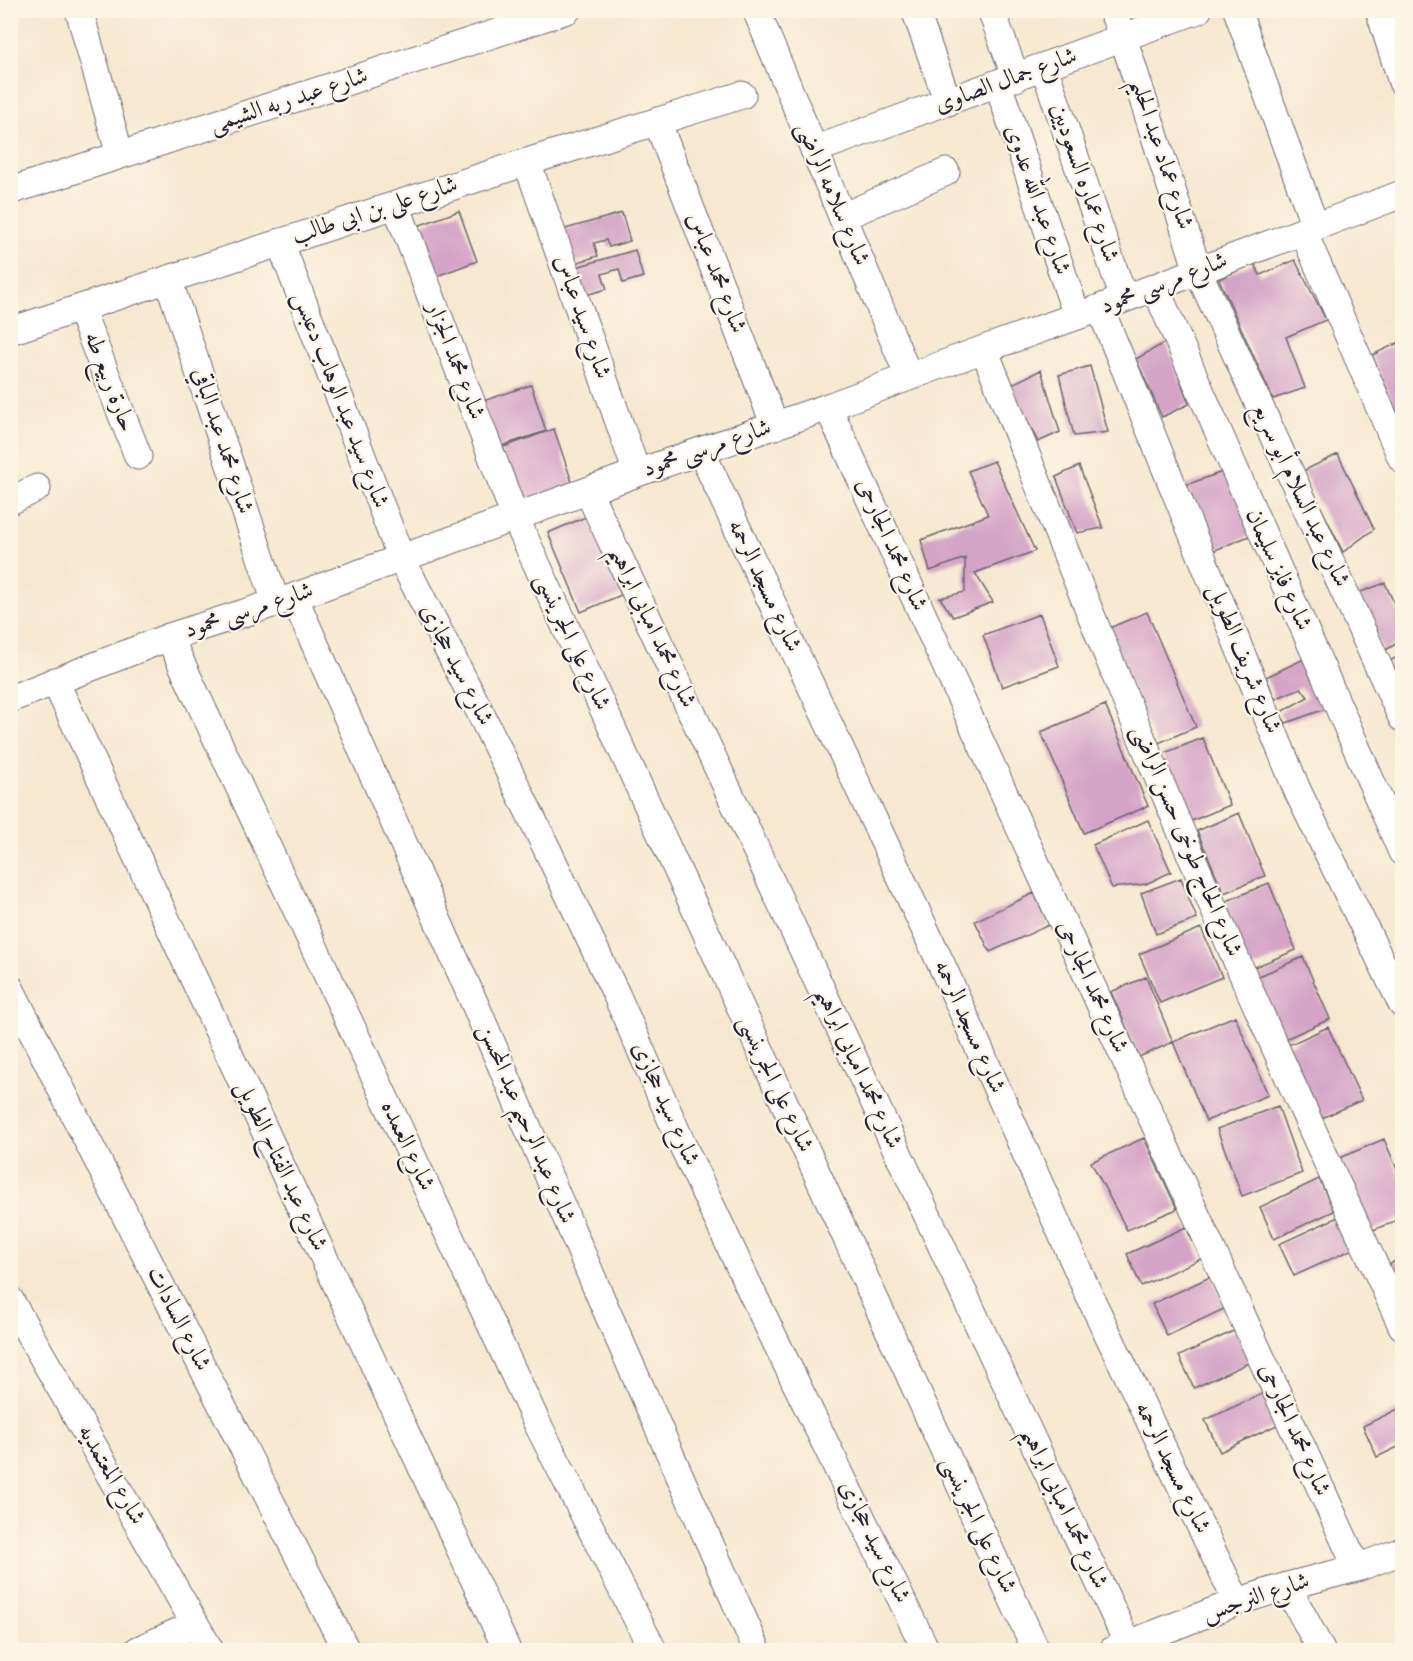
<svg xmlns="http://www.w3.org/2000/svg" width="1413" height="1661" font-family="'Sorts Mill Goudy',Amiri,serif">
<style>
.building{fill:#d4a4c6}
.lines{fill:none;stroke-linecap:round;stroke-linejoin:round}
.street-casing{stroke:#6c676f;stroke-width:29}
.street{stroke:#fff;stroke-width:27}
.labels{text-anchor:middle;dominant-baseline:central;stroke-width:4.5;stroke-linejoin:round;paint-order:stroke}
.street-label{font-size:24px;fill:#22223b;stroke:#fcf5e5}
</style>
<rect width="100%" height="100%" fill="#fcf5e5"/>
<filter id="ink" filterUnits="userSpaceOnUse"><feTurbulence type="fractalNoise" baseFrequency=".0167" numOctaves="2"/><feDisplacementMap in="SourceGraphic" scale="12" xChannelSelector="R" yChannelSelector="G"/><feConvolveMatrix kernelMatrix="1 2 1 2 8 2 1 2 1" color-interpolation-filters="sRGB"/></filter>
<filter id="wash" filterUnits="userSpaceOnUse"><feTurbulence type="fractalNoise" baseFrequency=".008" numOctaves="4" result="noise"/><feDisplacementMap in="SourceGraphic" scale="24" xChannelSelector="R" yChannelSelector="G"/><feGaussianBlur stdDeviation="1.35" result="paint"/><feColorMatrix in="noise" values="0 0 0 0 0 0 0 0 0 0 0 0 0 0 0 0 0 1.4 0 .05"/><feComposite in="paint" operator="in"/></filter>
<g filter="url(#wash)">
<rect width="100%" height="100%" fill="#f6e8d0"/>
<g id="blocks">
<path class="building" d="M459 211 477 261 426 280 409 229Z
M622 213 630 241 609 247 606 240 594 243 598 256 568 265 558 231Z
M635 250 643 277 623 283 619 269 602 274 607 289 582 296 573 268Z
M1295 260 1326 320 1286 337 1305 388 1273 399 1219 279 1254 263 1260 275Z
M1402 341V424L1372 355Z
M1166 342 1189 404 1162 417 1136 359Z
M1090 366 1108 432 1074 436 1059 375Z
M1041 370 1060 432 1038 442 1010 385Z
M531 385 546 431 498 447 483 401Z
M554 429 574 488 522 506 501 448Z
M1338 454 1374 529 1343 552 1303 471Z
M994 461 1035 551 975 573 993 602 953 617 940 598 965 592V558L930 571 921 540 988 515 968 471Z
M1079 466 1103 528 1077 533 1056 477Z
M1233 468 1261 531 1213 551 1186 485Z
M588 516 621 595 581 612 548 533Z
M1385 583 1402 621V640L1383 652 1358 593Z
M1147 612 1196 727 1156 744 1107 629Z
M1040 614 1059 666 1002 687 983 635Z
M1402 655V691L1389 661Z
M1304 659 1325 709 1286 723 1279 713 1308 697 1301 688 1275 699 1266 677Z
M1105 705 1148 806 1084 833 1041 732Z
M1203 738 1230 805 1189 822 1162 754Z
M1239 813 1265 876 1224 893 1197 831Z
M1148 820 1171 872 1146 884 1112 888 1093 845Z
M1181 878 1197 919 1156 934 1141 893Z
M1269 883 1296 950 1250 969 1222 903Z
M1034 893 1049 925 990 952 975 921Z
M1201 928 1222 977 1160 1003 1139 954Z
M1303 957 1330 1019 1283 1040 1257 977Z
M1146 977 1173 1042 1139 1057 1111 992Z
M1235 1016 1268 1095 1206 1121 1173 1042Z
M1328 1027 1362 1100 1318 1120 1284 1047Z
M1278 1106 1302 1173 1242 1196 1217 1129Z
M1144 1138 1177 1209 1127 1230 1091 1162Z
M1384 1139 1402 1181V1218L1371 1231 1340 1158Z
M1319 1179 1334 1211 1274 1239 1260 1207Z
M1338 1217 1353 1249 1294 1276 1279 1244Z
M1186 1227 1201 1259 1141 1286 1127 1254Z
M1402 1257V1300L1385 1267Z
M1212 1276 1226 1308 1167 1336 1152 1304Z
M1238 1329 1253 1361 1194 1388 1179 1356Z
M1264 1393 1279 1424 1220 1452 1205 1420Z
M1402 1407V1445L1377 1457 1363 1426Z"/>
</g>
</g>
<g filter="url(#ink)">
<use href="#blocks" fill-opacity="0" stroke="#6c676f" stroke-width="1.5"/>
<g class="lines">
<defs>
<path id="street" d="M79 10 120 155
M756 10 909 377
M915 10 948 102
M991 10 1016 78
M1112 10 1123 37 1198 271 1402 718
M1237 10 1315 226
M1379 10 1402 82
M1044 67 1124 299
M998 84 1077 316
M657 121 775 426
M814 150 1198 10
M527 162 637 473
M10 191 567 10
M396 205 515 517 1036 1650
M842 217 946 172
M1303 231 1402 459
M280 242 401 558 476 704 547 849 617 996 682 1144 752 1293 926 1650
M168 279 276 603
M1155 287 1402 852
M80 308 138 456
M1100 308 1298 792 1402 1004
M10 331 527 162 742 95
M984 349C1074 574 1164 799 1263 1020 1308 1122 1356 1224 1402 1326
M828 407 1357 1568
M701 451 944 970 1089 1295 1237 1602
M588 491 1128 1644
M10 501 37 488
M294 597 477 1009 600 1296 757 1650
M169 637 537 1423 653 1650
M55 681 507 1650
M10 699 169 637 294 597 637 473 828 407 984 349 1100 308 1402 194
M10 988 346 1650
M10 1300 210 1650
M1287 1586 1321 1650
M138 1650 195 1624
M1113 1650 1237 1602 1287 1586 1357 1568 1402 1551"/>
</defs>
<use href="#street" class="street-casing"/>
<use href="#street" class="street"/>
</g>
</g>
<g class="labels">
<g class="street-label">
<text transform="translate(1006 81) rotate(-20)">شارع جمال الصاوى</text>
<text transform="translate(289 101) rotate(-18)">شارع عبد ربه الشيمى</text>
<text transform="translate(1161 154) rotate(72)">شارع عماد عبد الحليم</text>
<text transform="translate(1084 183) rotate(71)">شارع عماره السعوديين</text>
<text transform="translate(832 194) rotate(67)">شارع سلامه الراضى</text>
<text transform="translate(1037 200) rotate(71)">شارع عبد الله عدوى</text>
<text transform="translate(375 211) rotate(-18)">شارع على بن ابى طالب</text>
<text transform="translate(716 273) rotate(69)">شارع محمد عباس</text>
<text transform="translate(1164 284) rotate(-21)">شارع مرسى محمود</text>
<text transform="translate(582 317) rotate(71)">شارع سيد عباس</text>
<text transform="translate(455 361) rotate(69)">شارع محمد الجزار</text>
<text transform="translate(109 382) rotate(69)">حارة ربيع طه</text>
<text transform="translate(340 400) rotate(69)">شارع سيد عبد الوهاب دعبس</text>
<text transform="translate(222 441) rotate(72)">شارع محمد عبد الباقي</text>
<text transform="translate(707 449) rotate(-19)">شارع مرسى محمود</text>
<text transform="translate(1300 495) rotate(65)">شارع عبد السلام أبو سريع</text>
<text transform="translate(891 545) rotate(66)">شارع محمد الجارحى</text>
<text transform="translate(1278 570) rotate(66)">شارع فايز سليمان</text>
<text transform="translate(764 586) rotate(65)">شارع مسجد الرحمه</text>
<text transform="translate(249 611) rotate(-18)">شارع مرسى محمود</text>
<text transform="translate(652 627) rotate(65)">شارع محمد امبابى ابراهيم</text>
<text transform="translate(572 642) rotate(65)">شارع على الجرينسى</text>
<text transform="translate(1244 659) rotate(68)">شارع شريف الطويل</text>
<text transform="translate(456 665) rotate(63)">شارع سيد حجازى</text>
<text transform="translate(1186 841) rotate(67)">شارع الحاج طوخى حسن الراضى</text>
<text transform="translate(1092 987) rotate(66)">شارع محمد الجارحى</text>
<text transform="translate(969 1027) rotate(66)">شارع مسجد الرحمه</text>
<text transform="translate(858 1068) rotate(65)">شارع محمد امبابى ابراهيم</text>
<text transform="translate(775 1084) rotate(65)">شارع على الجرينسى</text>
<text transform="translate(665 1104) rotate(66)">شارع سيد حجازى</text>
<text transform="translate(526 1124) rotate(67)">شارع عبد الرحيم عبد المحسن</text>
<text transform="translate(407 1146) rotate(65)">شارع العمده</text>
<text transform="translate(281 1166) rotate(65)">شارع عبد الفتاح الطويل</text>
<text transform="translate(178 1319) rotate(63)">شارع السادات</text>
<text transform="translate(1294 1430) rotate(66)">شارع محمد الجارحى</text>
<text transform="translate(1172 1468) rotate(64)">شارع مسجد الرحمه</text>
<text transform="translate(111 1475) rotate(60)">شارع المعتمديه</text>
<text transform="translate(1064 1508) rotate(65)">شارع محمد امبابى ابراهيم</text>
<text transform="translate(978 1525) rotate(65)">شارع على الجرينسى</text>
<text transform="translate(874 1542) rotate(64)">شارع سيد حجازى</text>
<text transform="translate(1256 1598) rotate(-18)">شارع النرجس</text>
</g>
</g>
<rect width="1413" height="1661" fill="none" stroke="#fcf5e5" stroke-width="36"/>
</svg>
